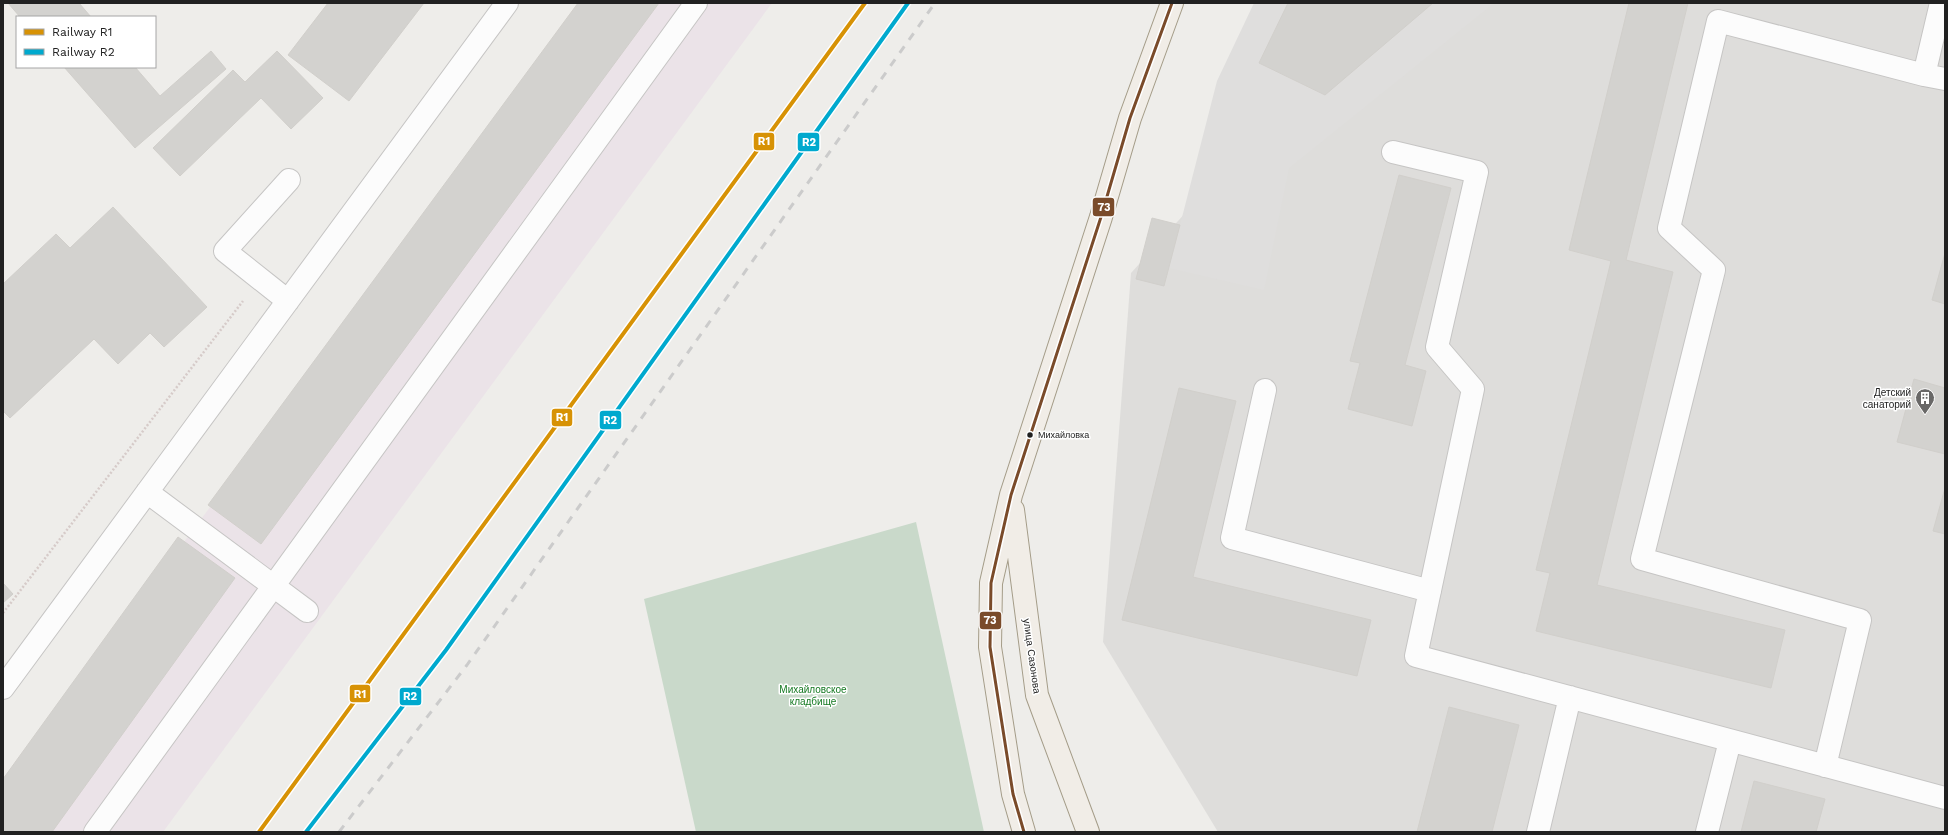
<svg xmlns="http://www.w3.org/2000/svg" width="1948" height="835" font-family="'Work Sans',sans-serif">
<style>
.residential{fill:#dedddb}
.industrial{fill:#ebe3e8}
.cemetery{fill:#c9d9ca}
.parking{fill:#dfdedd}
.building{fill:#d3d2cf;stroke:#d1cfcb}
.lines{fill:none;stroke-linecap:round;stroke-linejoin:round}
.minor-casing{stroke:#c6c5c4;stroke-width:24}
.major-casing{stroke:#a49c88;stroke-width:24}
.path{stroke:#d6cbc9;stroke-width:2.5;stroke-dasharray:2 2;stroke-linecap:butt}
.minor{stroke:#fcfcfc;stroke-width:22}
.major{stroke:#f1ede7;stroke-width:22}
.rail{stroke:#cbcbcb;stroke-width:3;stroke-dasharray:8 8;stroke-linecap:butt}
.bus-1-casing{stroke:#fff;stroke-width:6}
.bus-1{stroke:#7a4b2a;stroke-width:3}
.rail-1-casing{stroke:#fff;stroke-width:7}
.rail-2-casing{stroke:#fff;stroke-width:7}
.rail-1{stroke:#d79205;stroke-width:4}
.rail-2{stroke:#00a9ce;stroke-width:4}
.bus-dot{fill:#212121;stroke:#fff;stroke-width:1.5}
.labels{text-anchor:middle;dominant-baseline:central;stroke-width:3;stroke-linejoin:round;paint-order:stroke}
.bus-label{font-size:9px;fill:#212121;stroke:#fff;text-anchor:start}
.poi-label{font-size:10px;fill:#212121;stroke:#fff;text-anchor:end}
.street-label{font-size:10px;fill:#212121;stroke:#fff}
.park-label{font-size:10px;fill:#147921;stroke:#fff}
.line-badge{stroke:#fff;stroke-width:1.5}
.badge-label{font-size:11px;text-anchor:middle;font-weight:bold;fill:#fff}
</style>
<rect width="100%" height="100%" fill="#eeedea"/>
<path class="residential" d="M1375 3H1945V832H1218L1103 642 1131 273Z"/>
<path class="industrial" d="M587 3H772L163 832H3V784Z"/>
<path class="cemetery" d="M916 522 984 832H696L644 599Z"/>
<path class="parking" d="M1254 3H1494L1289 168 1264 290 1169 268 1217 81Z"/>
<path class="building" d="M8 3H79L91 17H20Z
M328 3H424L349 101 288 55Z
M578 3H659L261 544 208 505Z
M1288 3H1433L1325 95 1259 63Z
M1629 3H1688L1626 260 1673 272 1597 585 1785 630 1771 688 1536 631 1550 573 1536 570 1611 261 1569 250Z
M211 51 226 69 135 148 64 67H135L160 96Z
M277 51 323 98 291 129 261 98 180 176 153 148 233 70 245 82Z
M1399 175 1451 188 1405 365 1426 371 1412 426 1348 409 1360 363 1350 361Z
M113 207 207 307 164 347 150 333 118 364 94 339 10 418 3 411V284L56 234 70 248Z
M1152 218 1180 225 1164 286 1136 279Z
M1945 253V304L1932 300Z
M1914 379 1945 388V454L1897 442Z
M1179 388 1236 401 1193 577 1371 620 1357 676 1122 620Z
M1945 488V534L1933 531Z
M178 537 235 578 52 832H3V779Z
M3 583 13 594 3 603Z
M1449 707 1519 725 1492 832H1417Z
M1754 781 1825 799 1816 832H1741Z"/>
<g class="lines">
<defs>
<path id="minor" d="M1924 75 1941 3
M1393 152 1477 172 1437 347 1473 389 1416 656 1945 798
M288 301 225 251 289 180
M1265 390 1232 538 1430 591
M147 492 307 611
M3 688 507 3
M1825 766 1860 620 1642 559 1714 270 1669 228 1718 21 1924 75 1945 79
M95 832 696 3
M1538 832 1570 697
M1707 832 1730 741"/>
<path id="major" d="M1013 510 1037 695 1088 832
M1024 832 1013 794 990 647 991 583 1011 495 1101 217 1130 118 1172 3"/>
</defs>
<use href="#minor" class="minor-casing"/>
<use href="#major" class="major-casing"/>
<path class="path" d="M3 613 243 301"/>
<use href="#minor" class="minor"/>
<use href="#major" class="major"/>
<path class="rail" d="M259 832 865 3
M339 832 467 665 935 3"/>
<defs>
<path id="bus-1" d="M1024 832 1013 794 990 647 991 583 1011 495 1101 217 1130 118 1172 3"/>
</defs>
<use href="#bus-1" class="bus-1-casing"/>
<use href="#bus-1" class="bus-1"/>
<defs>
<path id="rail-1" d="M259 832 865 3"/>
<path id="rail-2" d="M306 832 446 650 908 3"/>
</defs>
<use href="#rail-1" class="rail-1-casing"/>
<use href="#rail-2" class="rail-2-casing"/>
<use href="#rail-1" class="rail-1"/>
<use href="#rail-2" class="rail-2"/>
</g>
<defs>
<symbol id="building-pin" viewBox="-11 -11 22 30"><path d="M0 17L-7.5 6A9.5 9.5 0 1 1 7.5 6Z" fill="#696867" stroke="#fff"/><path d="M-4-6H4V6H1V3H-1V6H-4ZM-2.5-4.3h1.7v1.8h-1.7ZM.8-4.3h1.7v1.8H.8ZM-2.5-1h1.7V.8h-1.7ZM.8-1h1.7V.8H.8Z" fill="#fff"/></symbol>
</defs>
<g fill-rule="evenodd">
<use href="#building-pin" x="1914" y="387" width="22" height="30"/>
</g>
<circle class="bus-dot" cx="1030" cy="435" r="3.5"/>
<g class="labels">
<g class="bus-label">
<text x="1038" y="435">Михайловка</text>
</g>
<g class="poi-label">
<text x="1911" y="392">Детский<tspan x="1911" dy="12">санаторий</tspan></text>
</g>
<g class="street-label">
<text transform="translate(1032 656) rotate(82)">улица Сазонова</text>
</g>
<g class="park-label">
<text x="813" y="689">Михайловское<tspan x="813" dy="12">кладбище</tspan></text>
</g>
</g>
<g class="line-badge">
<rect x="753" y="132" width="22" height="19" rx="4" fill="#d79205"/>
<rect x="797" y="132" width="23" height="20" rx="4" fill="#00a9ce"/>
<rect x="1092" y="197" width="23" height="20" rx="4" fill="#7a4b2a"/>
<rect x="551" y="408" width="22" height="19" rx="4" fill="#d79205"/>
<rect x="599" y="410" width="23" height="20" rx="4" fill="#00a9ce"/>
<rect x="979" y="611" width="23" height="19" rx="4" fill="#7a4b2a"/>
<rect x="349" y="684" width="22" height="19" rx="4" fill="#d79205"/>
<rect x="399" y="687" width="23" height="19" rx="4" fill="#00a9ce"/>
</g>
<g class="badge-label">
<text x="764" y="145">R1</text>
<text x="809" y="146">R2</text>
<text x="1104" y="211">73</text>
<text x="562" y="421">R1</text>
<text x="610" y="424">R2</text>
<text x="990" y="624">73</text>
<text x="360" y="698">R1</text>
<text x="410" y="700">R2</text>
</g>
<rect width="1948" height="835" fill="none" stroke="#212121" stroke-width="8"/>
<rect x="16" y="16" width="140" height="52" fill="#ffffff" stroke="#a6a6a6"/>
<rect x="24" y="29" width="20" height="6" fill="#d79205" stroke="#a6a6a6"/>
<text x="52" y="36" font-size="12" fill="#212121">Railway R1</text>
<rect x="24" y="49" width="20" height="6" fill="#00a9ce" stroke="#a6a6a6"/>
<text x="52" y="56" font-size="12" fill="#212121">Railway R2</text>
</svg>
